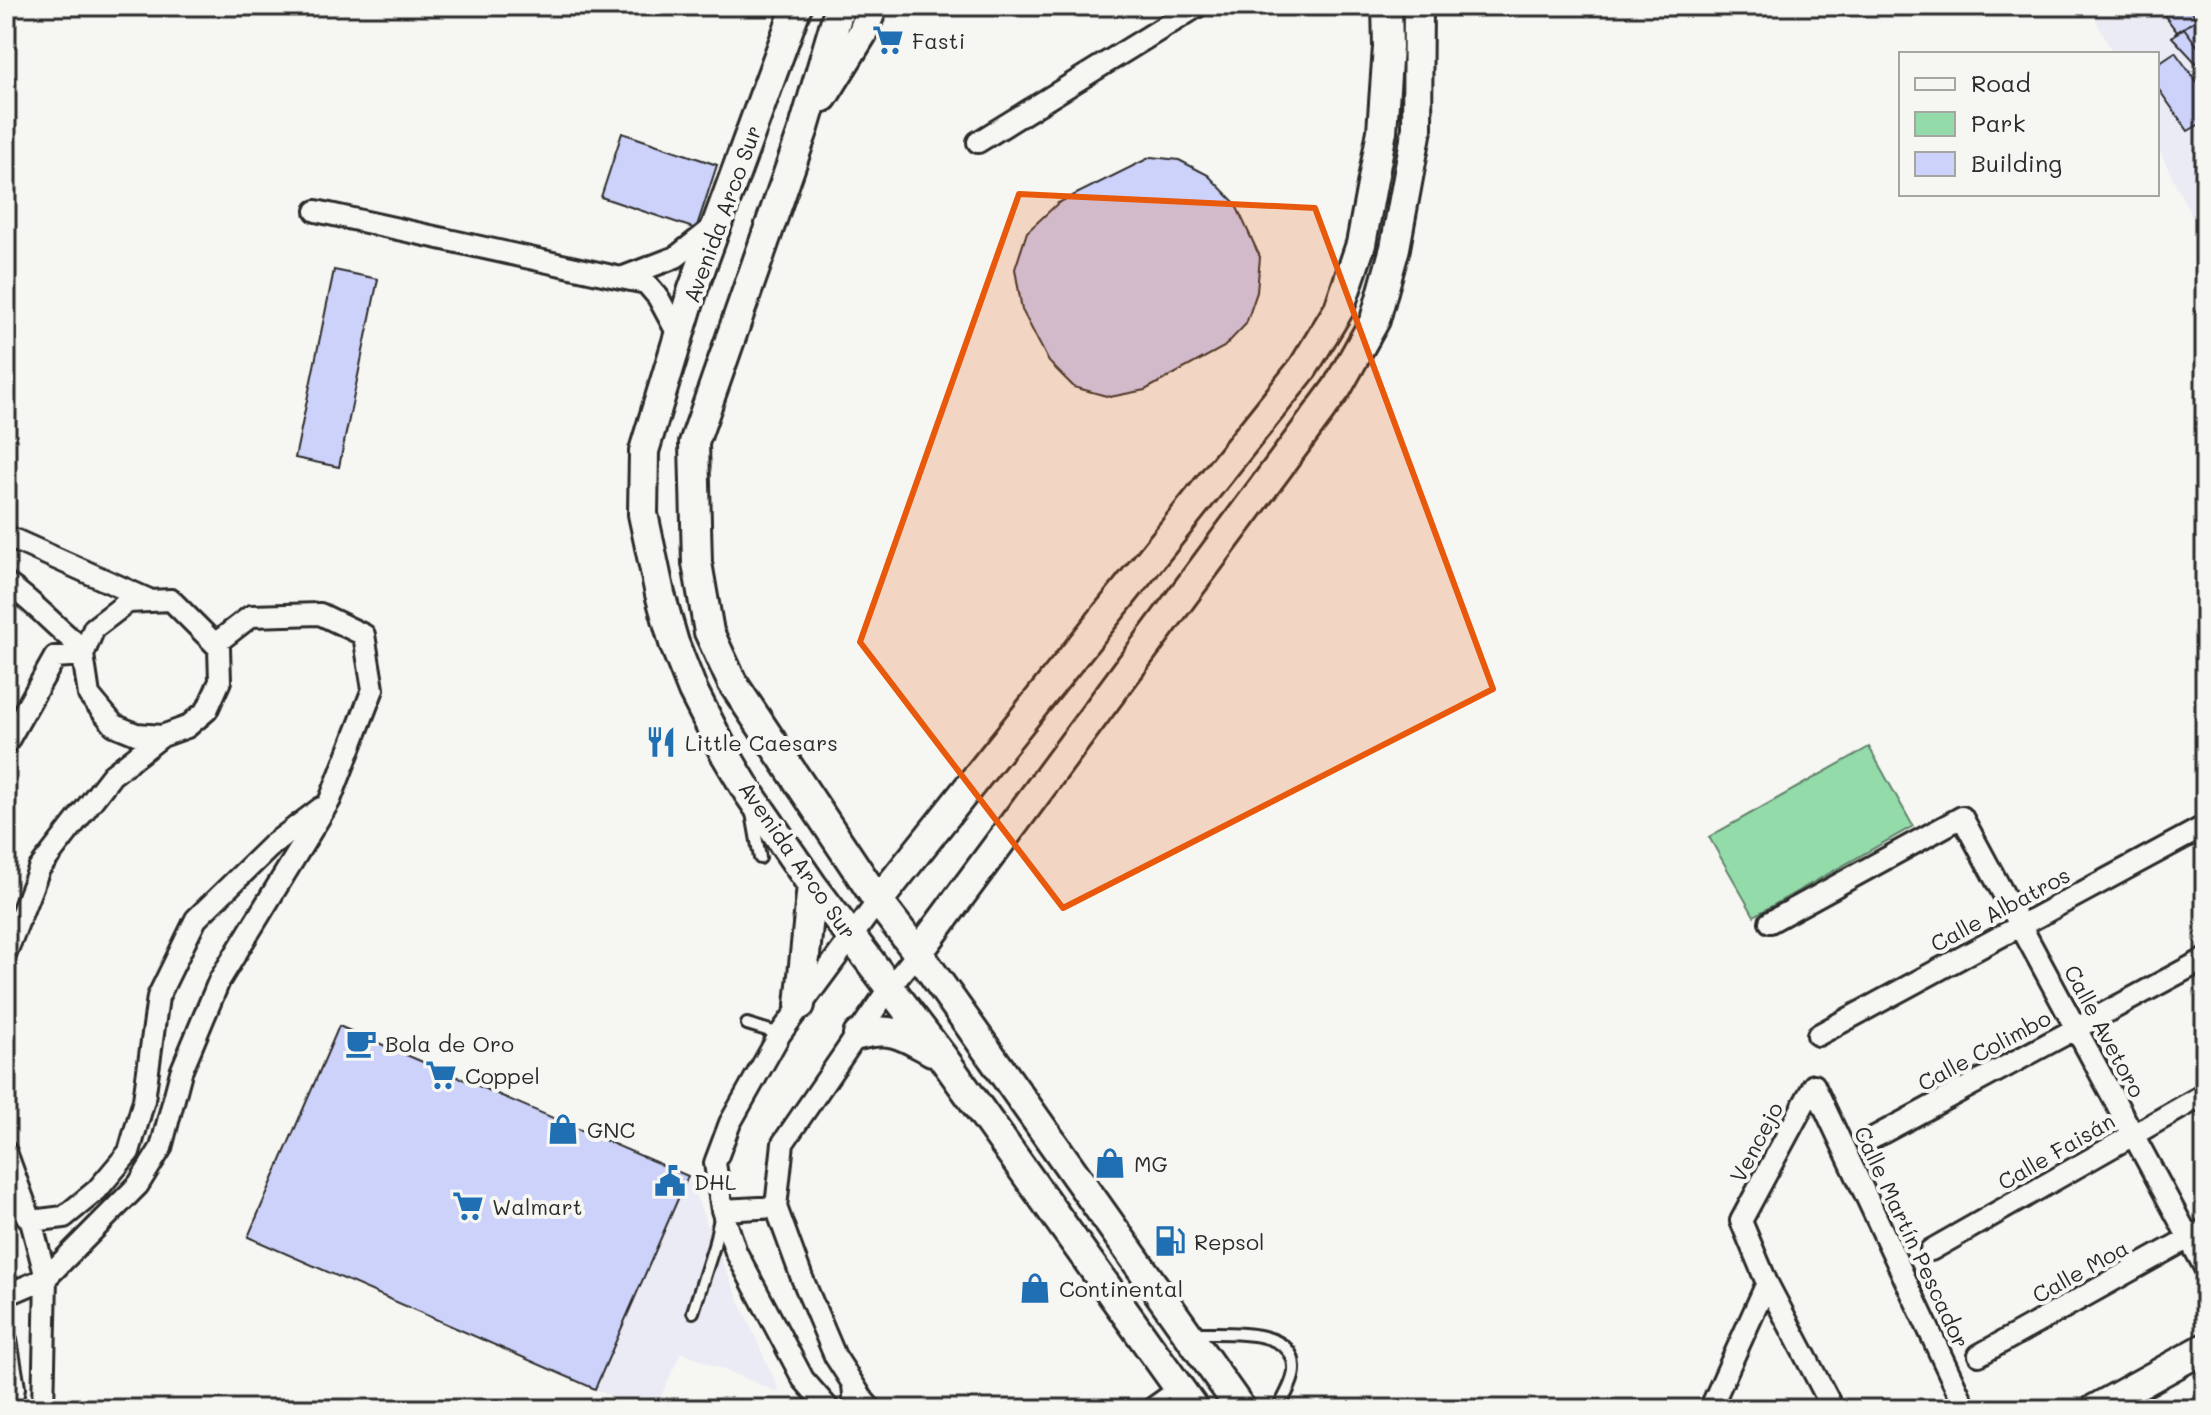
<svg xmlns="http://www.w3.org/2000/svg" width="2211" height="1415" font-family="Mali,sans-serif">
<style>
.built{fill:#eaebf4}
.green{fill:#94dbaa;stroke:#60836a;stroke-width:2}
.building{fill:#cdd2fa;stroke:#2b2b2b;stroke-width:2}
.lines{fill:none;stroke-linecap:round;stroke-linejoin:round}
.lane-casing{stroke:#2b2b2b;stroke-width:16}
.street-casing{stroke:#2b2b2b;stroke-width:26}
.secondary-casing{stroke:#2b2b2b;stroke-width:34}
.lane{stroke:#f6f6f2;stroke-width:10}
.street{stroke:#f6f6f2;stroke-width:20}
.secondary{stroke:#f6f6f2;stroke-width:28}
.marked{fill:#e8590c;fill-opacity:0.2;stroke:#e8590c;stroke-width:6;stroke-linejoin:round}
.labels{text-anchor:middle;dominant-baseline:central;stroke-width:8;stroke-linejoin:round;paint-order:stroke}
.poi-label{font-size:22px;fill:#2b2b2b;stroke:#f6f6f2;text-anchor:start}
.street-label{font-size:22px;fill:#2b2b2b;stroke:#f6f6f2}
</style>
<rect width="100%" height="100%" fill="#f6f6f2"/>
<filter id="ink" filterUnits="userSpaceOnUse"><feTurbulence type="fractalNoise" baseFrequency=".0125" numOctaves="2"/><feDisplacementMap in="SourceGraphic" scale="16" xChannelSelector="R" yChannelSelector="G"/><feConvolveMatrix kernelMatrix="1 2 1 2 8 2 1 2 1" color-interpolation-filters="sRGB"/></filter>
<g filter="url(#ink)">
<path class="built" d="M2089 6H2205V244L2157 145V54H2113Z
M688 1176 719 1255 780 1393 681 1352 655 1409H639L595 1389Z"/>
<path class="green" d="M1869 747 1913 826 1754 916 1709 837Z"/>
<path class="building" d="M2161 6H2205V56L2196 63 2172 37 2177 32 2159 8Z
M2161 6H2188L2197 19 2177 32 2159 8Z
M2204 14 2205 16V56L2184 28Z
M2184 28 2205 56 2196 63 2172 37Z
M2175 52 2205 93V121L2188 131 2157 87V64Z
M622 133 717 165 696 229 601 197Z
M1151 157 1179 160 1208 175 1235 203 1260 257 1257 292 1246 324 1224 347 1145 390 1110 397 1074 387 1049 362 1022 310 1015 269 1027 232 1058 203Z
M334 270 378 279 339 467 295 458Z
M339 1026 688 1176 595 1389 248 1237Z"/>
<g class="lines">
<defs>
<path id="lane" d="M752 813 760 858
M747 1024 780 1034
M693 1312 714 1246 720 1218
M1194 1333C1221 1334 1293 1326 1294 1367 1295 1380 1284 1397 1278 1409
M848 1383 850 1409
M1143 1409 1174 1387"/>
<path id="street" d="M978 142 1198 6
M316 211 621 278
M679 336 658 297 646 283 621 278 676 257 715 226
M6 536 147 599
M6 583C35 602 57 630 85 650
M6 744 55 657 83 655
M1770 922 1962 817 2205 1268
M6 953 39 869 112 775 162 736 187 727 207 710 220 681 219 648 171 600 128 602 94 628 83 655 89 695 114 725 136 734 162 736
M1818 1035 2205 826
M1814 1085 1741 1221 1767 1283 1833 1409
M1814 1085 1966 1409
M1871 1139 2205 959
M6 1152 31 1221 46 1278 43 1409
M6 1192 31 1221 64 1217 97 1190 129 1152 144 1100 158 997 196 919 272 845 321 808
M722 1210 776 1207
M1931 1250 2205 1094
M6 1295 46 1278 138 1185 161 1148 181 1072 219 981 330 800 373 689 364 635 320 614 251 616 215 644
M6 1340 14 1388 10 1409
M1979 1355 2205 1229
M829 1409 803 1379 736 1252 722 1210 715 1163 730 1123 780 1034 878 901
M871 1409 864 1401 835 1356 802 1278 776 1207 783 1143 890 987 918 953
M1710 1409 1767 1283"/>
<path id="secondary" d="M797 6 693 289 644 451 643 514 660 594 674 643 693 691 723 750 748 792 812 885 941 1055 1194 1409
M840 6 804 128 694 443 697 563 709 632 732 682 878 901 921 957 1241 1409
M823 97 862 34 873 6
M878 901 1303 368 1339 309 1361 244 1382 131 1388 47 1387 6
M918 953 1337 388 1375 320 1395 248 1417 129 1418 6
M800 1005 812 885
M858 1035C892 1026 903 1035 932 1051
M2095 1409 2205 1348"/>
</defs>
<use href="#lane" class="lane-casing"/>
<use href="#street" class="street-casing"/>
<use href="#secondary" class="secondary-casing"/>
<use href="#lane" class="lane"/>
<use href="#street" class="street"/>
<use href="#secondary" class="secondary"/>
</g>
</g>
<path class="marked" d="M1019 194 1315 208 1493 689 1063 908 860 642Z"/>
<defs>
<symbol id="supermarket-bare" viewBox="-9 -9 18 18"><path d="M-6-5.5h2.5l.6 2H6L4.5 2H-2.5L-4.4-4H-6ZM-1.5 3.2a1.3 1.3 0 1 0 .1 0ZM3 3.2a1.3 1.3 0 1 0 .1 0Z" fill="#1f6fb2" stroke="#f6f6f2" stroke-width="2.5" paint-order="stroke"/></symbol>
<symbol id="restaurant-bare" viewBox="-9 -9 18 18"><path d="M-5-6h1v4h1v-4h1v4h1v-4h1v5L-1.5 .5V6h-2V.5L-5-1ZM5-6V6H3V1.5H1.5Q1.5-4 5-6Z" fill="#1f6fb2" stroke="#f6f6f2" stroke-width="2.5" paint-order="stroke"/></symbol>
<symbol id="cafe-bare" viewBox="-9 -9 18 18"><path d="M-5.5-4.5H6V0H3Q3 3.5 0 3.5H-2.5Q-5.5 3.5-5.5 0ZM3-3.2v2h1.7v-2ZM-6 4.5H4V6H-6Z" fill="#1f6fb2" stroke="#f6f6f2" stroke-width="2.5" paint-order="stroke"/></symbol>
<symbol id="shop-bare" viewBox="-9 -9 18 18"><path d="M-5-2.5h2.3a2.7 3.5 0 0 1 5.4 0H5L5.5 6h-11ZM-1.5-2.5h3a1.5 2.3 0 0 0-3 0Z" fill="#1f6fb2" stroke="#f6f6f2" stroke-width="2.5" paint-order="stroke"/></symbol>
<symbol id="civic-bare" viewBox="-9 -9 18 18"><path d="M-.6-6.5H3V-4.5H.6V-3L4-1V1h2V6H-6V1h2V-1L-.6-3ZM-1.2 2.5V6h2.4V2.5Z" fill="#1f6fb2" stroke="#f6f6f2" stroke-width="2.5" paint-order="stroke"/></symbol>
<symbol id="fuel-bare" viewBox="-9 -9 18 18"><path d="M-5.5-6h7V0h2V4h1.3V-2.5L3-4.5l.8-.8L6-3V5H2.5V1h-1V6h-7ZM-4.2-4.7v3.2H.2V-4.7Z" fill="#1f6fb2" stroke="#f6f6f2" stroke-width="2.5" paint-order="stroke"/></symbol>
</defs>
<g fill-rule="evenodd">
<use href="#supermarket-bare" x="866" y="18" width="44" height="44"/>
<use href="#restaurant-bare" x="639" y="720" width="44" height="44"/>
<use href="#cafe-bare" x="339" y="1021" width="44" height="44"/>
<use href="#supermarket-bare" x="419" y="1053" width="44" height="44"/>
<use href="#shop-bare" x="541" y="1107" width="44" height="44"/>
<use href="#shop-bare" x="1088" y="1141" width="44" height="44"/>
<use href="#civic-bare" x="648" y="1159" width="44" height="44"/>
<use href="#supermarket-bare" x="446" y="1184" width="44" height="44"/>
<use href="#fuel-bare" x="1148" y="1219" width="44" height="44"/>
<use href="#shop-bare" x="1013" y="1266" width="44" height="44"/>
</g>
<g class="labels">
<g class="poi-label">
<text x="912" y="40">Fasti</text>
<text x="685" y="742">Little Caesars</text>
<text x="385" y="1043">Bola de Oro</text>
<text x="465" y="1075">Coppel</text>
<text x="587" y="1129">GNC</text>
<text x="1134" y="1163">MG</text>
<text x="694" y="1181">DHL</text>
<text x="492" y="1206">Walmart</text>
<text x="1194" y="1241">Repsol</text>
<text x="1059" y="1288">Continental</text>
</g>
<g class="street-label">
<text transform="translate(722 214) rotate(-70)">Avenida Arco Sur</text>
<text transform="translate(798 860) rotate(55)">Avenida Arco Sur</text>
<text transform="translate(2000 909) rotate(-28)">Calle Albatros</text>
<text transform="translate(2105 1031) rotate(62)">Calle Avetoro</text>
<text transform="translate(1984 1050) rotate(-28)">Calle Colimbo</text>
<text transform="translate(1756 1142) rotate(-62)">Vencejo</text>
<text transform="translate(2056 1151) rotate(-30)">Calle Faisán</text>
<text transform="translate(1912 1237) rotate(65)">Calle Martín Pescador</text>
<text transform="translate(2080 1271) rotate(-29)">Calle Moa</text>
</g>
</g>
<rect width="2211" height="1415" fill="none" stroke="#f6f6f2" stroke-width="32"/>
<rect x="16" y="16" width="2179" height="1383" fill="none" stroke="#2b2b2b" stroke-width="3" filter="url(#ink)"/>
<rect x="1899" y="52" width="260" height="144" fill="#f6f6f2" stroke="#a5a5a2" stroke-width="2"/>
<rect x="1915" y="78" width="40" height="12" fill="#f6f6f2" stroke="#a5a5a2" stroke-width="2"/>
<text x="1971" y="92" font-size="24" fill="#2b2b2b">Road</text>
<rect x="1915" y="112" width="40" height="24" fill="#94dbaa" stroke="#a5a5a2" stroke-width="2"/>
<text x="1971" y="132" font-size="24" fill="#2b2b2b">Park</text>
<rect x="1915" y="152" width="40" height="24" fill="#cdd2fa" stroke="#a5a5a2" stroke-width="2"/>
<text x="1971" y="172" font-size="24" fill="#2b2b2b">Building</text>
</svg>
